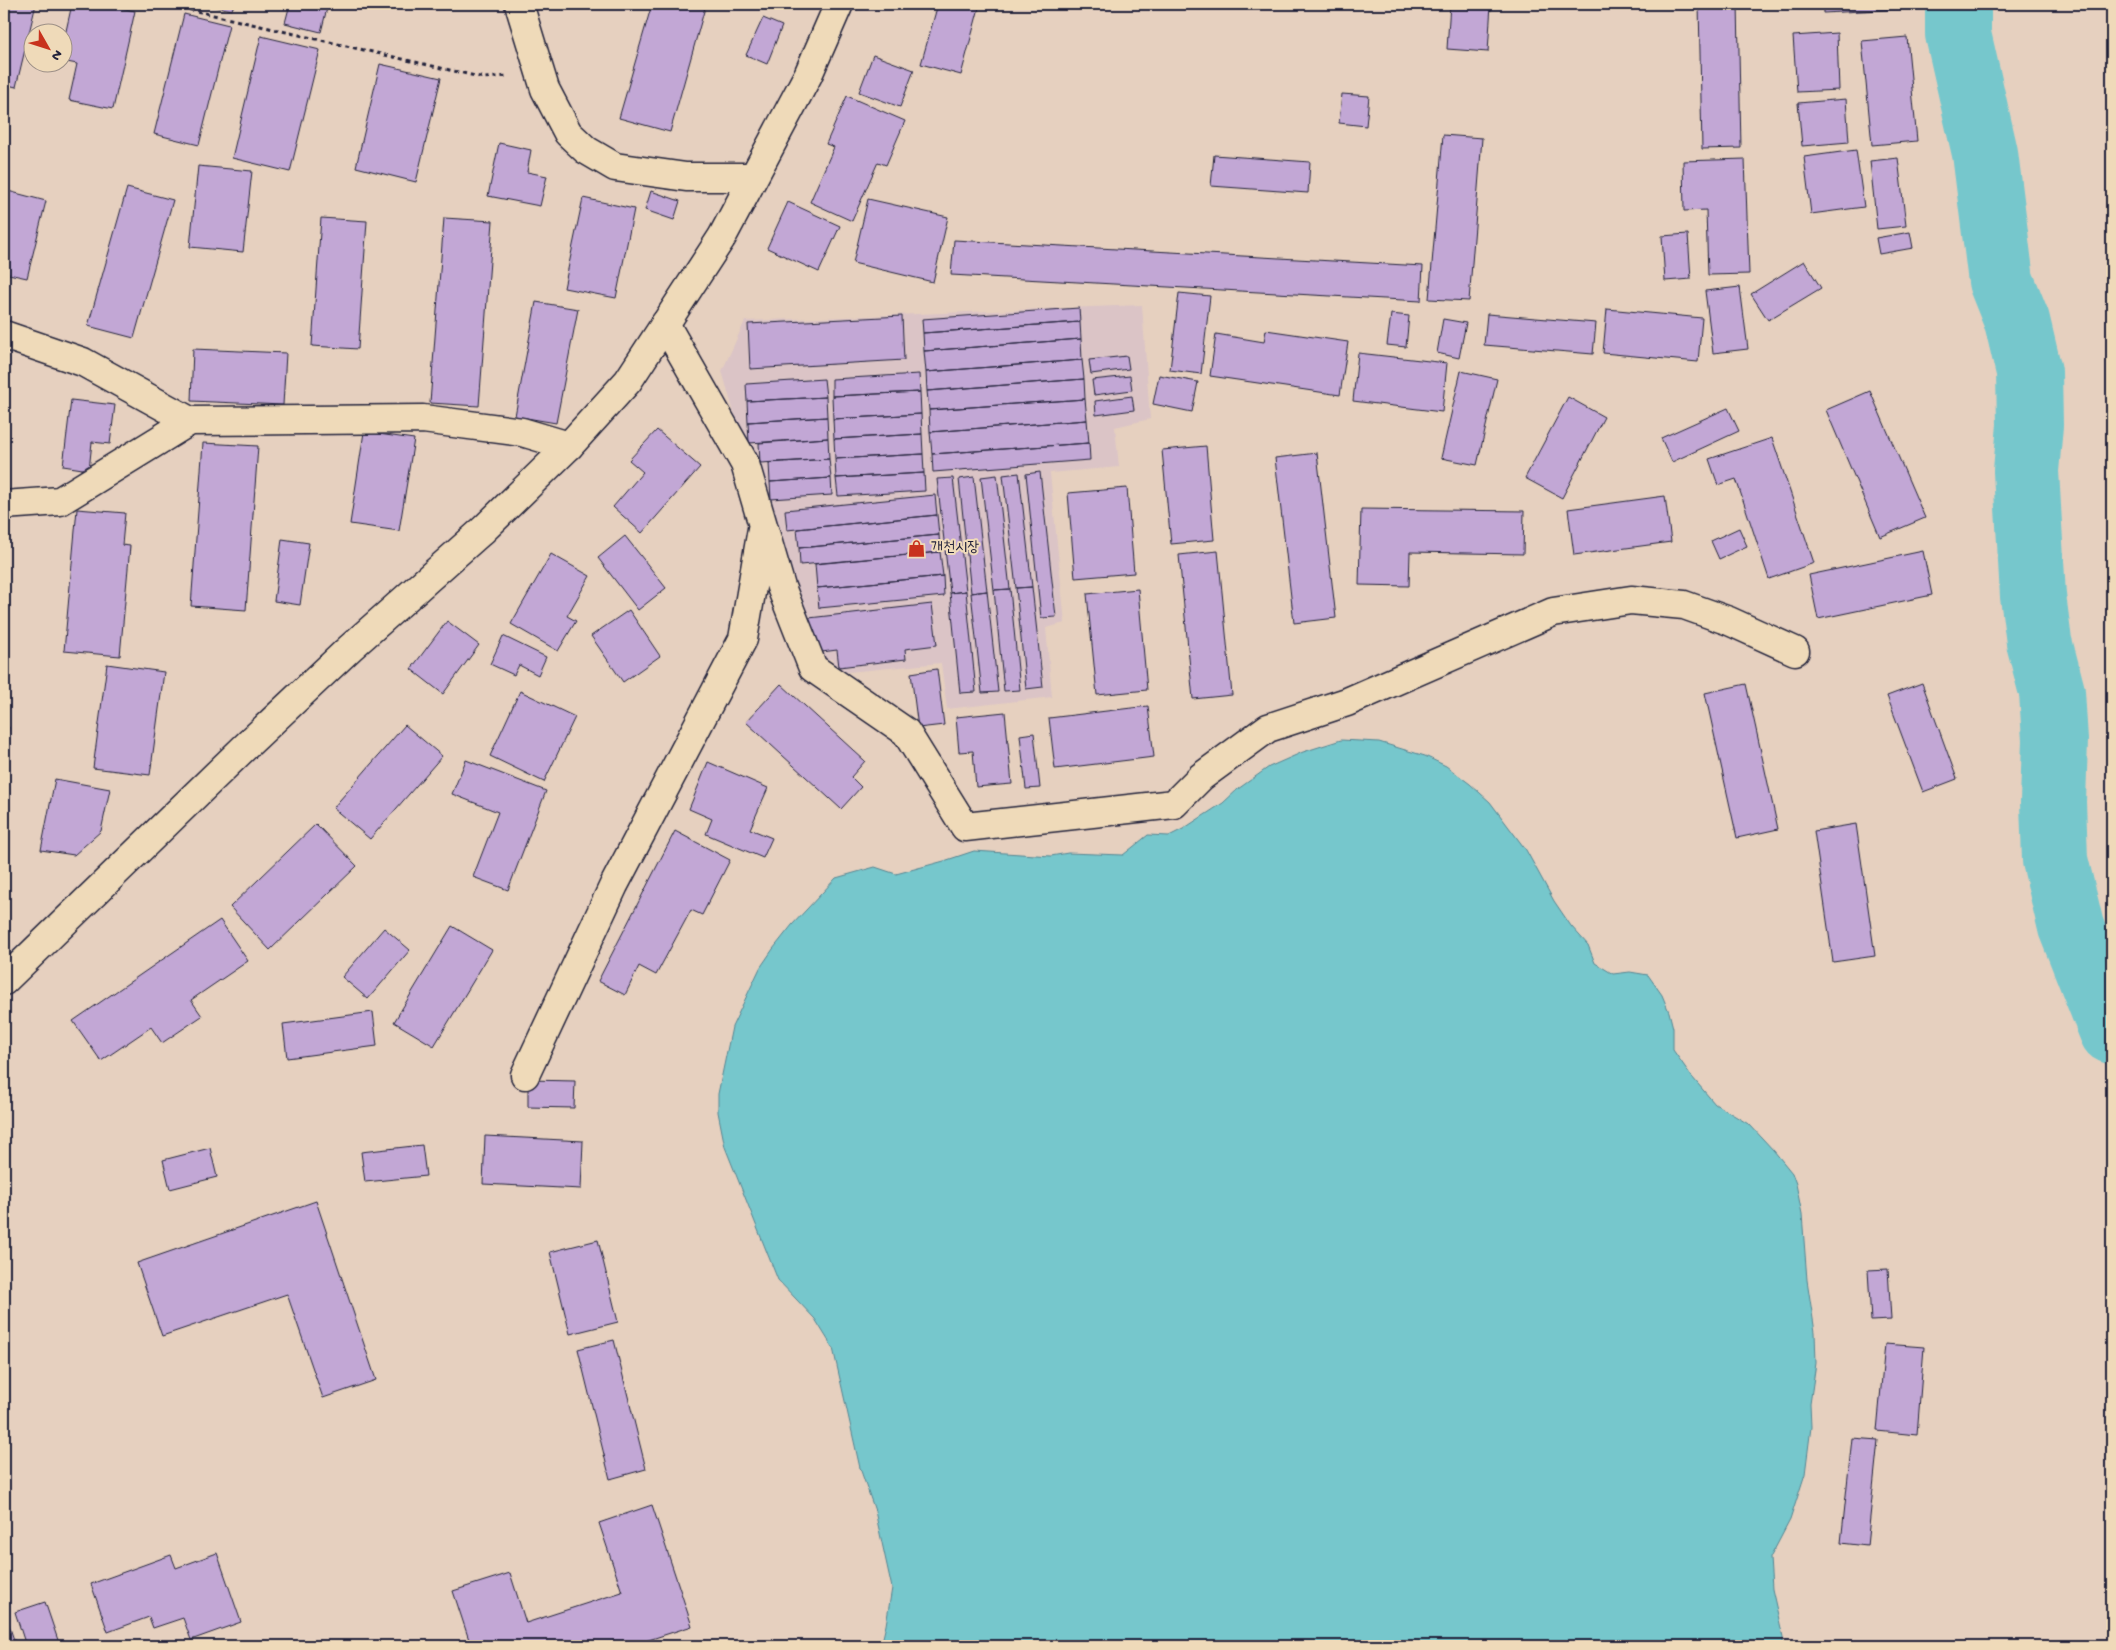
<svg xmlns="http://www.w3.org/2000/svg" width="2116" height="1650" font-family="'Gochi Hand','Poor Story',sans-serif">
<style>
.built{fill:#dbc4c6}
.water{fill:#76c7cc;stroke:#548592}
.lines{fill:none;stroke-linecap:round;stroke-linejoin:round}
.river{stroke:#76c7cc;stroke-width:66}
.building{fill:#c2a7d5;stroke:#22223b}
.street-casing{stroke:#22223b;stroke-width:31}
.secondary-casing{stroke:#22223b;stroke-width:31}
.path{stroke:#22223b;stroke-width:3;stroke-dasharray:4 4;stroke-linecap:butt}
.street{stroke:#efdab9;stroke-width:28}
.secondary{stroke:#efdab9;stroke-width:28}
.labels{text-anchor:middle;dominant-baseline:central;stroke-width:4;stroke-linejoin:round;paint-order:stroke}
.poi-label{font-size:15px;fill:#22223b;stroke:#efdab9;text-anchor:start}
</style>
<rect width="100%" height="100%" fill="#e6d0bf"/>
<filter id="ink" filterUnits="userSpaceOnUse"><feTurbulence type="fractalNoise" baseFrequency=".02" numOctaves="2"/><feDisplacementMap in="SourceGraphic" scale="10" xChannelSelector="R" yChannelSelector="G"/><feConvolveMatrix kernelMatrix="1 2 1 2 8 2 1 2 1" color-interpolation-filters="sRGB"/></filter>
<g filter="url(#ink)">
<path class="built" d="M1142 305 1150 419 1115 427 1119 467 1050 473 1065 623 1046 628 1052 697 947 709 941 663 838 673 832 659 813 660 748 461 722 371 745 321Z"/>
<path class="water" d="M1341 740 1379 742 1425 756 1446 766 1470 784 1490 802 1526 850 1554 901 1571 926 1588 945 1595 963 1613 974 1630 972 1648 975 1662 995 1669 1012 1673 1028V1050L1692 1077 1715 1104 1750 1125 1774 1151 1792 1173 1796 1184 1802 1214 1807 1280 1815 1332 1816 1363 1810 1404 1811 1427 1805 1474 1790 1520 1770 1558 1772 1589 1783 1637V1646H881L886 1625 892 1588 875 1511 860 1468 833 1348 815 1319 778 1280 725 1147 718 1112V1094L732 1027 760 968 773 949 792 925 836 878 875 867 896 874 944 861 974 851 1051 856 1068 853 1123 855 1148 835 1169 836 1183 829 1223 803 1238 789 1269 767 1303 752Z"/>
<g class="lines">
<path class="river" d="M1958 4V34L1985 153 2001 281 2017 321 2029 372 2030 425 2026 471 2033 596 2039 642 2052 692 2055 740 2053 802 2055 860 2071 927 2112 1031"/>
</g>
<path class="building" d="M4 4H36L16 87 4 84Z
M72 4H100L135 11 113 109 69 100 77 64 62 61V49Z
M203 4H234L232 10Z
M290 4H328L321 32 285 23Z
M652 4H706L670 132 619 118Z
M751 4H779L777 10Z
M938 4H980L961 75 921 64Z
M1450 4H1491L1488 52 1447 49Z
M1699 4H1738L1741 148 1702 149Z
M1823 4H1901V9L1823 13Z
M184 14 229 25 199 145 154 134Z
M763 18 782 26 767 64 746 55Z
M1837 33 1839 90 1797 92 1793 36Z
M261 36 320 50 290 172 232 158Z
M1907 37 1917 141 1872 145 1862 41Z
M873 55 914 70 900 107 859 92Z
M380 64 441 78 416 182 356 167Z
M1342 94 1369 96 1366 126 1339 123Z
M847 96 905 121 886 165 878 162 852 221 810 202 834 147 826 144Z
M1846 99 1849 142 1802 146 1798 103Z
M1443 135 1482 138 1469 301 1429 299Z
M499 143 531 150 527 172 547 176 540 206 488 196Z
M1856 150 1864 207 1811 214 1804 157Z
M1214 155 1310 162 1308 193 1211 186Z
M1898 158 1906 226 1877 229 1870 161Z
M1745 159 1749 274 1708 275 1706 210 1684 211 1683 161Z
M198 166 252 171 243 252 190 247Z
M127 188 173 200 134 338 88 326Z
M4 190 46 201 27 278 4 273Z
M651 191 680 201 674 220 645 210Z
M583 198 634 209 616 298 564 288Z
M868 199 948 217 933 282 853 263Z
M788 202 840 226 819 272 767 248Z
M321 218 367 221 358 349 312 346Z
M444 218 493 221 479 406 430 403Z
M1910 232 1913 248 1879 254 1876 238Z
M1688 234 1691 279 1665 281 1662 236Z
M954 240 1423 266 1421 301 951 275Z
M1804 261 1821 288 1768 320 1751 294Z
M1740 287 1748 349 1713 353 1705 291Z
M1179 293 1210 296 1201 374 1170 370Z
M536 302 578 309 556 423 515 416Z
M1079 308 1080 322 923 333 922 319Z
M1607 309 1702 318 1698 362 1603 353Z
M1391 314 1409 316 1406 347 1387 345Z
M1487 314 1596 323 1593 354 1484 345Z
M902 316 904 360 750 369 748 324Z
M1443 319 1466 323 1459 358 1437 353Z
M1080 322 1081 339 924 351 923 333Z
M1266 330 1348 342 1340 395 1210 376 1216 334 1264 342Z
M1081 339 1082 360 926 372 924 351Z
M193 349 286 353 283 405 191 401Z
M1358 353 1447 363 1442 412 1353 401Z
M1127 356 1129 369 1091 374 1089 360Z
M1082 360 1084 379 927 391 926 372Z
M1461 371 1497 379 1477 465 1441 458Z
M919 374 920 392 832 396V379Z
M1159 375 1198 382 1192 412 1153 404Z
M1130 376 1132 390 1094 395 1092 380Z
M824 379 826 397 747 401 746 384Z
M1084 379 1085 399 929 410 927 391Z
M1870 391 1925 518 1880 537 1826 410Z
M920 392 921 414 833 419 832 396Z
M1132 396 1134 410 1096 415 1095 401Z
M826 397 827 417 748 422 747 401Z
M1568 397 1604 417 1562 498 1525 478Z
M1085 399 1087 420 930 432 929 410Z
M71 400 115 405 110 444 92 442 89 470 63 466Z
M1728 408 1739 431 1672 462 1661 438Z
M921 414 922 434 834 439 833 419Z
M827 417 828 438 749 443 748 422Z
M1087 420 1089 443 932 454 930 432Z
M657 430 700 467 642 533 613 507 643 472 629 460Z
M364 432 414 439 399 531 350 524Z
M922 434 923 454 835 459 834 439Z
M828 438 829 459 760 463 759 443Z
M1772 438 1814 563 1769 579 1736 479 1718 485 1709 459Z
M203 443 258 446 246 610 191 606Z
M1089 443 1090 460 933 472 932 454Z
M1206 446 1214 540 1171 544 1162 450Z
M1317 453 1336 618 1294 623 1275 458Z
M923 454 924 473 836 478 835 459Z
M829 459 831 478 770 482 769 463Z
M1040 472 1056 617 1041 618 1026 474Z
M924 473 925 491 838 496 836 478Z
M1019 473 1032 587 1016 588 1003 475Z
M997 475 1010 589 994 590 981 477Z
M974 477 987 591 971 593 959 479Z
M831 478 832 495 771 499 770 482Z
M953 478 966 591 950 593 937 479Z
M1127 488 1134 573 1075 578 1068 493Z
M935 495 937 515 787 530 785 510Z
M1665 496 1671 542 1574 555 1568 509Z
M77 509 125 513 122 545 130 546 120 656 64 651Z
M1361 509 1524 511 1523 554 1410 552 1409 586 1359 585Z
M937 515 939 535 799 548 797 529Z
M1739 528 1747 546 1719 559 1711 541Z
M939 535 940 552 800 565 799 548Z
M625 536 666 588 638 610 598 558Z
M282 539 309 543 300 605 274 601Z
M1218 551 1232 695 1193 699 1179 555Z
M1923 551 1932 595 1818 619 1809 575Z
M940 552 943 576 817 588 815 564Z
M551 554 590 576 567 616 576 621 558 651 511 624Z
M943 576 944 596 819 608 817 588Z
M1032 587 1043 687 1026 689 1016 588Z
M1010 589 1020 690 1004 691 994 590Z
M1138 589 1147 690 1097 695 1087 594Z
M966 591 976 692 960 693 950 593Z
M987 591 998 692 982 693 971 593Z
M932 604 937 645 905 649 906 659 839 667 837 650 814 653 809 618Z
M629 610 660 656 623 682 591 636Z
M447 621 479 645 443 694 411 669Z
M503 636 546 657 538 675 519 665 514 675 490 664Z
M107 664 164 672 150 775 93 768Z
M937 669 944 725 918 728 911 673Z
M1922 683 1957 779 1923 792 1887 696Z
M781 684 865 761 851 777 861 787 841 809 746 722Z
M1746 684 1778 829 1737 838 1705 693Z
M520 691 575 717 544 782 490 756Z
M1148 706 1154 757 1055 769 1049 718Z
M1005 712 1012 784 976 787 973 751 959 752 956 717Z
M405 725 442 756 370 839 333 808Z
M4 726 9 727 4 773Z
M1034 733 1040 788 1026 789 1020 735Z
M466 760 546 791 508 890 473 877 498 812 452 794Z
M708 762 768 788 750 829 772 838 763 858 706 834 712 819 689 809Z
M55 779 110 789 101 831 74 855 41 850Z
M316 824 357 866 270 950 230 907Z
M1856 824 1875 956 1833 962 1814 831Z
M675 831 730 860 702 915 691 910 656 975 639 966 625 995 598 981Z
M220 920 248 961 191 1000 202 1016 162 1043 151 1027 101 1061 73 1021Z
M452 926 492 950 434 1046 394 1022Z
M384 928 410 950 368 999 342 977Z
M373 1012 377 1046 287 1058 283 1024Z
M528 1080 575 1081 574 1108 528 1107Z
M485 1136 583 1141 581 1189 483 1184Z
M422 1145 426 1176 365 1182 361 1152Z
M210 1148 217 1177 170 1189 163 1160Z
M316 1201 376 1380 323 1398 287 1294 162 1336 137 1263Z
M598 1240 618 1322 570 1334 550 1252Z
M1888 1269 1891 1320 1871 1321 1868 1270Z
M614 1340 646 1469 610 1479 578 1349Z
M1885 1344 1924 1347 1917 1435 1877 1431Z
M1852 1438 1878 1440 1867 1546 1841 1543Z
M652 1505 692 1626 630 1646H471L453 1591 510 1573 526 1623 622 1592 599 1523Z
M217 1553 241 1622 191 1640 183 1618 153 1628 149 1617 108 1632 91 1584 171 1555 176 1568Z
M45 1602 60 1646H26L15 1612Z
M4 1610 16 1646H4Z"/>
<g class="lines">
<defs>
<path id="street" d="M519 4 545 89 568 133 586 150 615 167 686 177H752
M665 324 745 464 781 587 813 668 906 732 965 827 1174 804 1201 777 1268 728 1347 702 1553 612 1631 600 1684 605 1729 621 1795 651
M4 335 83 362 190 421 423 419 522 432 569 446
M4 505 60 501 190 421
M525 1075 614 885 743 639 762 529"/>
<path id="secondary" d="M4 981 245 747 350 648 483 530 569 446 628 381 722 237 808 75 839 4"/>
</defs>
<use href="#street" class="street-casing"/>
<use href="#secondary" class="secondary-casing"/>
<path class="path" d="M166 4 484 78 507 76"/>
<use href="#street" class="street"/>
<use href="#secondary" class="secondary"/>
</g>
</g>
<defs>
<symbol id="shop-bare" viewBox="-9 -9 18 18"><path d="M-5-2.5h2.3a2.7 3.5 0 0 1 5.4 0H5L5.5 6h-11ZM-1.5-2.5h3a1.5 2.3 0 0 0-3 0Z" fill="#c8321e" stroke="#efdab9" stroke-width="2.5" paint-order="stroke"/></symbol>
</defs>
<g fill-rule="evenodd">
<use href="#shop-bare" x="904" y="536" width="25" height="25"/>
</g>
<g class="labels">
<g class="poi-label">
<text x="931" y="548">개천시장</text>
</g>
</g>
<rect width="2116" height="1650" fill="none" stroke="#efdab9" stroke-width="20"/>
<rect x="10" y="10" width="2096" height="1630" fill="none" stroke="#22223b" stroke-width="2" filter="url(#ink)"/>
<g transform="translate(48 48) rotate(129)"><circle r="24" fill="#efdab9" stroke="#9d9087"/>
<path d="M0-4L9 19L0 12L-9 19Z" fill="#c8321e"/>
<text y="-8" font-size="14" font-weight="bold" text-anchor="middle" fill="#22223b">N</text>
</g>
</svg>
